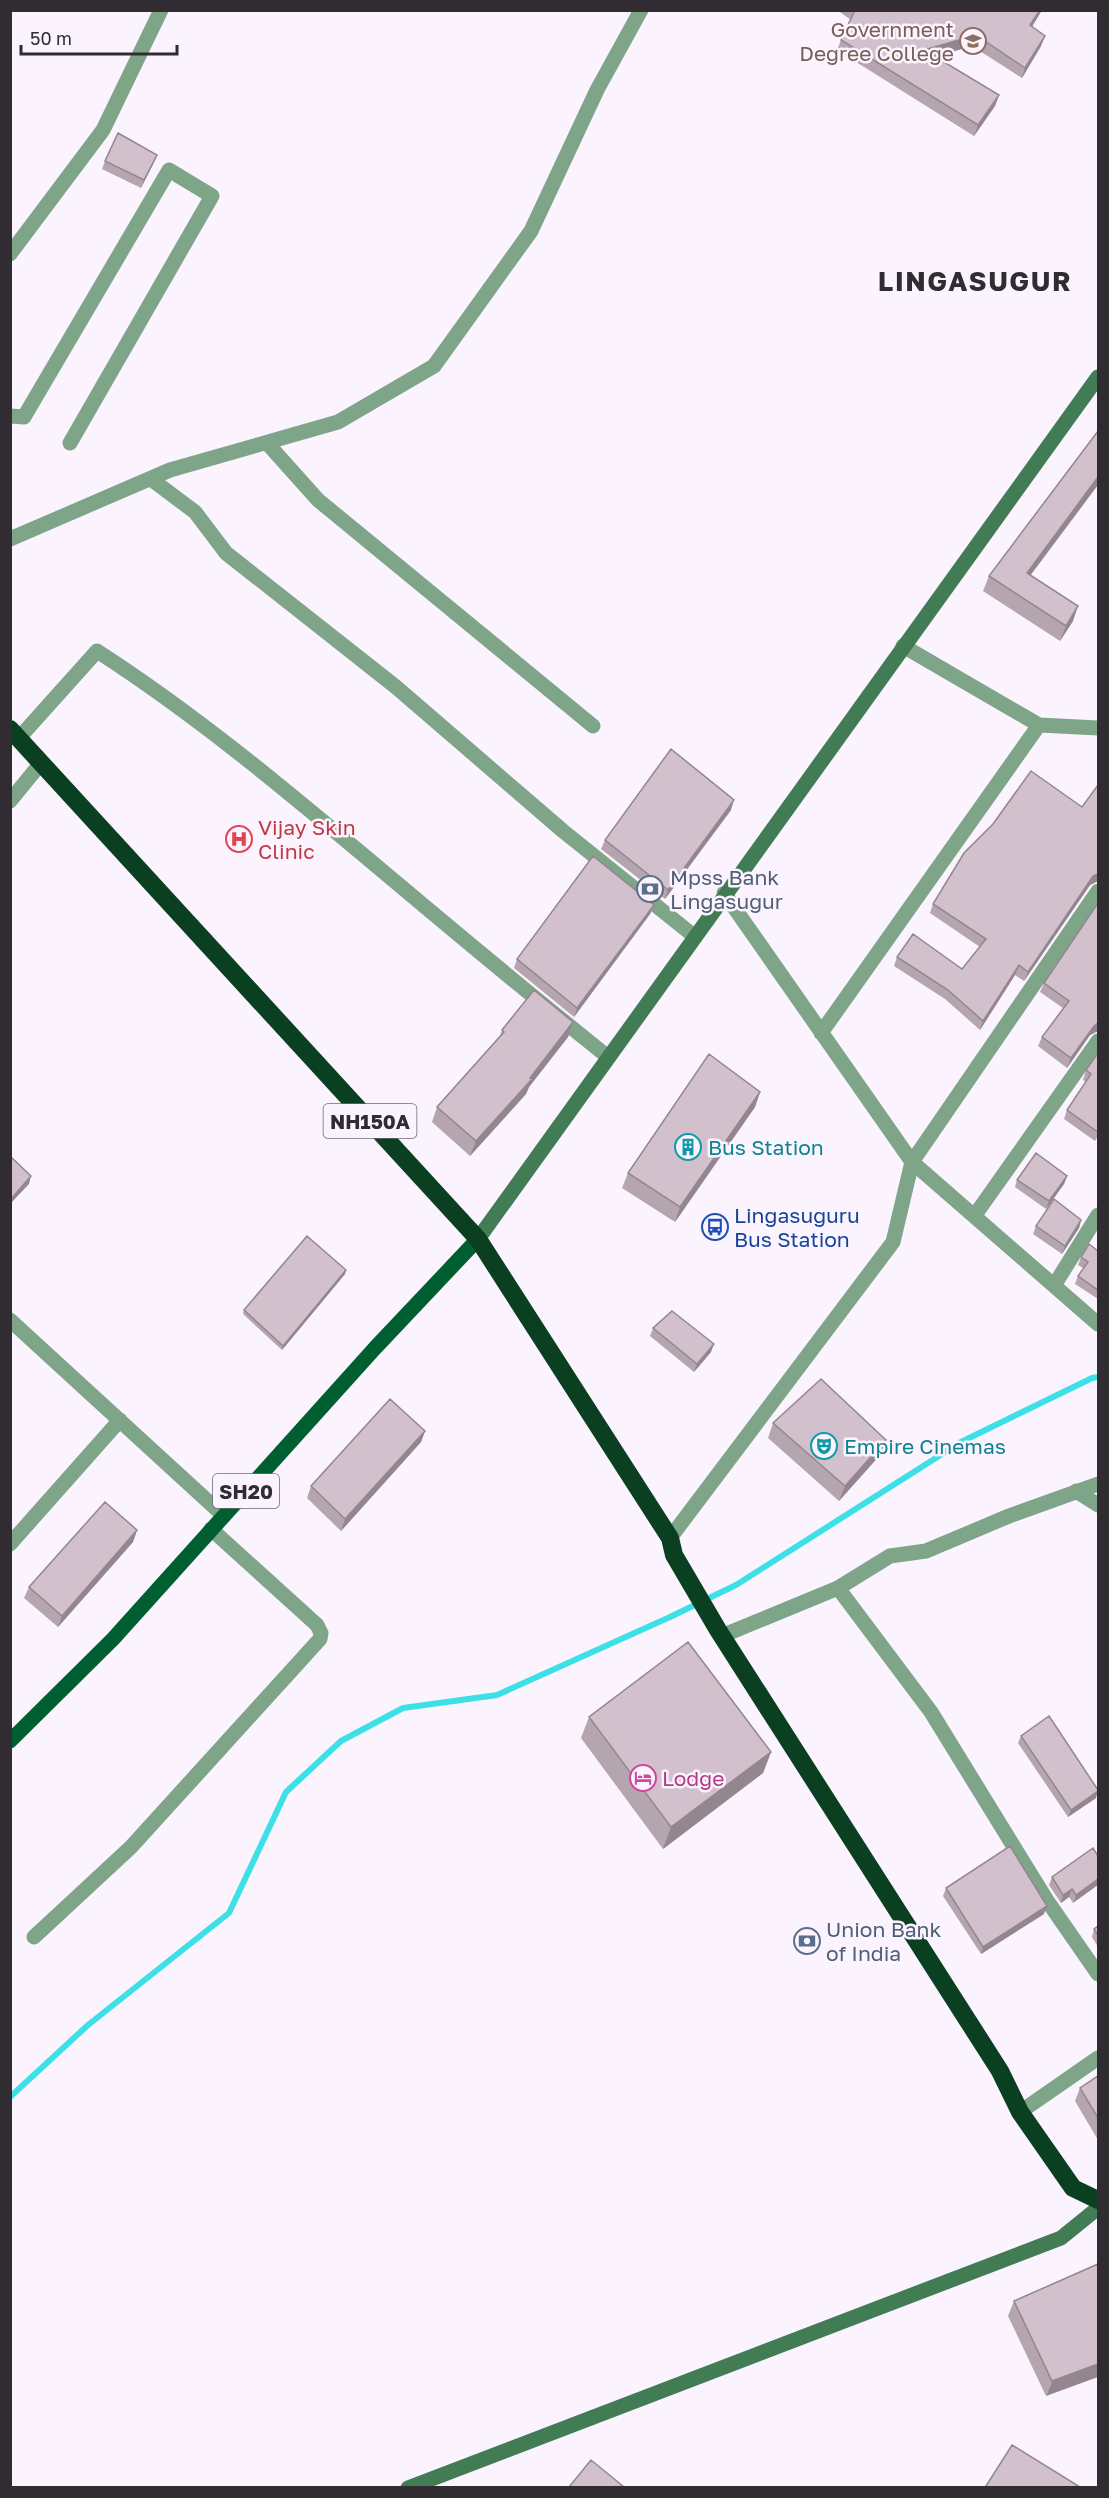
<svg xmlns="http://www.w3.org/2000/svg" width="1109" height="2498" font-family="'Golos Text',sans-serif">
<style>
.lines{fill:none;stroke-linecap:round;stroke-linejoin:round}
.stream{stroke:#3ce0e6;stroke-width:6}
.street{stroke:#7fa589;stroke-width:15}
.secondary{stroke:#427c55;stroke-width:15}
.primary{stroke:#005f30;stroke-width:15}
.highway{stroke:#0a4021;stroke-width:18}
.wall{fill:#b5a5af}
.shaded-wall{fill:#93868f}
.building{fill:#d2c0cc;stroke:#93868f;stroke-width:1.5}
.labels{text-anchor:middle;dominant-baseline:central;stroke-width:5;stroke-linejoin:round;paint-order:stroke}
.shield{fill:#fbf4ff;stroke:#6d6870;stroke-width:1.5}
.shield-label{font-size:20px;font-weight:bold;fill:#302c32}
.education-label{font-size:21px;fill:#785e54;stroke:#fbf4ff;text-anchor:end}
.health-label{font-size:21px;fill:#be3a42;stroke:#fbf4ff;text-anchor:start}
.service-label{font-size:21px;fill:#4e5e75;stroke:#fbf4ff;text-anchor:start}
.culture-label{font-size:21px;fill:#0d838f;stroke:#fbf4ff;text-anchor:start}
.transit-label{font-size:21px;fill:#164399;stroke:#fbf4ff;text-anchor:start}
.hotel-label{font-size:21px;fill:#b23c85;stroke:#fbf4ff;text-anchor:start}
.district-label{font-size:27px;font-weight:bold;letter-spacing:1.5px;fill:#302c32;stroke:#fbf4ff}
</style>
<rect width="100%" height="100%" fill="#fbf4ff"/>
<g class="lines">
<path class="stream" d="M10 2097 88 2025 229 1913 286 1792 341 1741 403 1708 497 1695 670 1617 736 1585 961 1442 1092 1378 1098 1377"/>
<path class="street" d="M10 254 103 130 161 10
M10 416 24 417 169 170 212 196 70 443
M267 443 318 500 593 726
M151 479 195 512 226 553 396 687 563 831 694 936
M10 539 170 470 338 422 434 366 531 231 597 90 641 10
M903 646 1039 725 1098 728
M19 738 97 651C204 720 300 802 398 884 467 942 537 1000 608 1057
M10 801 41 763
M1098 891 912 1162 1098 1324
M821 1033 1039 725
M975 1215 1098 1041
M1055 1284 1098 1215
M10 1320 224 1516
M1076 1491 1098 1505
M670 1538 893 1242 912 1162 724 893
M10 1544 120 1420
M838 1588 931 1712 1046 1899 1098 1974
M724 1635 838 1588 890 1556 926 1551 1009 1516 1098 1484
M34 1937 131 1847 320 1639 321 1633 317 1625 211 1529
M1020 2112 1098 2058"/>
<path class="secondary" d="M478 1239 1098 377
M408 2488 1061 2238 1098 2208"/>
<path class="primary" d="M10 1741 113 1639 375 1348 478 1239"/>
<path class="highway" d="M10 729 478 1239 670 1538 674 1555 718 1630 1000 2071 1020 2112 1073 2188 1098 2200"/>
</g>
<path class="wall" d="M837 10H1042L1032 27 1041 46 1022 78 972 46 934 57 999 95 995 106 974 136 837 50 841 40 851 20Z
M157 155 154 162 141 188 102 169 105 161Z
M989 576H1031L1073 621 1060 641 983 591Z
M1098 785V881L1090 885 1024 981 1015 975 980 1030 945 999 894 966 897 957 962 969 980 947 930 913 933 904 1082 807Z
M731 810 665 899 601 849 605 840Z
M1098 903V1031L1090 1035 1067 1068 1038 1046 1042 1037 1063 1008 1040 992 1044 983Z
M654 905 650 914 574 1017 514 968 517 959Z
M573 1022 568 1037 529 1087 526 1094 470 1156 432 1122 437 1107 500 1036 502 1030Z
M1098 1053V1136L1095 1141 1064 1119 1067 1110 1086 1082 1083 1080 1086 1070Z
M760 1092 755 1107 675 1222 622 1188 628 1173Z
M1067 1176 1064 1184 1046 1209 1015 1187 1017 1180Z
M1081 1220 1079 1228 1062 1254 1033 1234 1036 1226Z
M1098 1251V1299L1075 1284 1078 1276 1083 1268 1078 1265 1081 1257Z
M346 1270 345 1274 282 1350 243 1314 244 1310Z
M653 1328 711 1352 694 1372 650 1336Z
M773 1423 880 1455 839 1501 768 1438Z
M425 1431 421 1442 341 1531 307 1498 311 1486Z
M137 1530 133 1542 58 1627 24 1598 29 1587Z
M589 1717 771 1752 763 1773 663 1849 581 1738Z
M1021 1736 1096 1798 1068 1817 1018 1743Z
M1093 1848 1073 1903 1069 1897 1061 1903 1049 1885 1052 1877Z
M946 1888 1044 1914 981 1954 943 1896Z
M1098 1926V1947L1092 1937 1094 1929Z
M1098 2076V2140L1075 2101 1080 2088Z
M1098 2264 1046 2396 1008 2316 1014 2301Z"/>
<path class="shaded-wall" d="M1040 10H1042L1026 36 1030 25Z
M976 35 972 46 920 61 924 50Z
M1045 36 1041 46 1022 78 1025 68Z
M999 95 995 106 974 136 978 125Z
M157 155 154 162 141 188 144 180Z
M1098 477V485L1021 588 1027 573Z
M1078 606 1073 621 1060 641 1066 626Z
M734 800 731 810 665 899 668 890Z
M1098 874V881L1090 885 1024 981 1028 972 1093 876Z
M654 905 650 914 574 1017 577 1008Z
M1019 965 1015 975 980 1030 983 1021Z
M573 1022 568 1037 529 1087 526 1094 470 1156 476 1141 530 1078Z
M1098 1023V1031L1090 1035 1067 1068 1071 1058 1094 1026Z
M760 1092 755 1107 675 1222 680 1207Z
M31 1176 29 1184 10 1204V1200Z
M1067 1176 1064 1184 1046 1209 1049 1201Z
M1081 1220 1079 1228 1062 1254 1065 1246Z
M346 1270 345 1274 282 1350 283 1346Z
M714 1344 711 1352 694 1372 697 1364Z
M425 1431 421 1442 341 1531 345 1519Z
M886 1440 880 1455 839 1501 845 1486Z
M137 1530 133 1542 58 1627 62 1616Z
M771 1752 763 1773 663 1849 671 1827Z
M1098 1791 1096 1798 1068 1817 1071 1810Z
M1098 1879V1885L1073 1903 1076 1895Z
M1072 1889 1069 1897 1061 1903 1063 1895Z
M1047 1906 1044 1914 981 1954 983 1947Z
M1098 2364V2377L1046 2396 1052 2381Z"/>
<path class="building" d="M855 10H1040L1030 25 1045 36 1025 68 976 35 924 50 999 95 978 125 841 40Z
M118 133 157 155 144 180 105 161Z
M1098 431V477L1027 573 1078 606 1066 626 989 576Z
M671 749 734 800 668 890 605 840Z
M1031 771 1082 807 1098 785V874L1093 876 1028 972 1019 965 983 1021 948 990 897 957 913 934 962 969 986 939 933 904 964 853 993 824Z
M593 856 654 905 577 1008 517 959Z
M1098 903V1023L1094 1026 1071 1058 1042 1037 1069 1001 1044 983Z
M534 990 573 1022 530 1078 532 1079 476 1141 437 1107 504 1032 502 1030Z
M1098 1053V1132L1067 1110 1091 1074 1086 1070Z
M709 1054 760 1092 680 1207 628 1173Z
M1036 1153 1067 1176 1049 1201 1017 1180Z
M10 1156 31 1176 10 1200Z
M1054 1199 1081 1220 1065 1246 1036 1226Z
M307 1236 346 1270 283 1346 244 1310Z
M1089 1244 1098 1251V1290L1078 1276 1088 1262 1081 1257Z
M672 1311 714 1344 697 1364 653 1328Z
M821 1379 886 1440 845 1486 773 1423Z
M390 1399 425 1431 345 1519 311 1486Z
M105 1502 137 1530 62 1616 29 1587Z
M688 1642 771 1752 671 1827 589 1717Z
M1049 1716 1098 1790V1791L1071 1810 1021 1736Z
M1010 1846 1047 1906 983 1947 946 1888Z
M1093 1848 1098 1856V1879L1076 1895 1072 1889 1063 1895 1052 1877Z
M1098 1926V1935L1094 1929Z
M1098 2076V2118L1080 2088Z
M1098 2264V2364L1052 2381 1014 2301Z
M1012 2445 1080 2487H988L986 2486Z
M591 2460 624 2487H569Z"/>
<defs>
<symbol id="school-ring" viewBox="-11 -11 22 22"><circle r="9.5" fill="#fbf4ff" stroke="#8d6e63" stroke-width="1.5"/><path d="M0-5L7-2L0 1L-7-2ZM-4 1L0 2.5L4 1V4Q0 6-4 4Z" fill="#8d6e63"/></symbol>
<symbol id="hospital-ring" viewBox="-11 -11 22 22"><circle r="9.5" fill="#fbf4ff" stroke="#e0444e" stroke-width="1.5"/><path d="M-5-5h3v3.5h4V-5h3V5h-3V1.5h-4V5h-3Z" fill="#e0444e"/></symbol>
<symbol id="bank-ring" viewBox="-11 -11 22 22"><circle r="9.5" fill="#fbf4ff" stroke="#5c6f8a" stroke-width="1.5"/><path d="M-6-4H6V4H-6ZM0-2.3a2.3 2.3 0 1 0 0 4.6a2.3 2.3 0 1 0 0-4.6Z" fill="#5c6f8a"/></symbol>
<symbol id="building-ring" viewBox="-11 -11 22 22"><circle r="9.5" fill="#fbf4ff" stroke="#0f9aa8" stroke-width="1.5"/><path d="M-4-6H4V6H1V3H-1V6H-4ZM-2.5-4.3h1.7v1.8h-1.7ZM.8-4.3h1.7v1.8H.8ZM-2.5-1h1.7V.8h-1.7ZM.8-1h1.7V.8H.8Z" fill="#0f9aa8"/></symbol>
<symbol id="bus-ring" viewBox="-11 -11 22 22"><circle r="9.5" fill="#fbf4ff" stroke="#1a4fb4" stroke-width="1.5"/><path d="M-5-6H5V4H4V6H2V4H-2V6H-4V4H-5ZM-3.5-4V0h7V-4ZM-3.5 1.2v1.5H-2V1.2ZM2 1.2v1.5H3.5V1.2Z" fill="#1a4fb4"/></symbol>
<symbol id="theatre-ring" viewBox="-11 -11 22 22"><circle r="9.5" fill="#fbf4ff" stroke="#0f9aa8" stroke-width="1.5"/><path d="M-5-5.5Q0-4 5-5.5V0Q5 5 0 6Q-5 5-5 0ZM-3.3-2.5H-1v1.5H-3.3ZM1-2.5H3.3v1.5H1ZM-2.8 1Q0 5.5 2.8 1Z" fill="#0f9aa8"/></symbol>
<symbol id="hotel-ring" viewBox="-11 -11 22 22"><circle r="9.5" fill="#fbf4ff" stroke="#d1479c" stroke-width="1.5"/><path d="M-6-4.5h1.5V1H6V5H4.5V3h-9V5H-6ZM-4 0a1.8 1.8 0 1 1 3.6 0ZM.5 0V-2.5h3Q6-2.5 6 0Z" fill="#d1479c"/></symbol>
</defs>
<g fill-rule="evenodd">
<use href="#school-ring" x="958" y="26" width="30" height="30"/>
<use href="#hospital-ring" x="224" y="824" width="30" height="30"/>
<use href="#bank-ring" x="635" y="874" width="30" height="30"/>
<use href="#building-ring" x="673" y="1132" width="30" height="30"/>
<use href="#bus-ring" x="700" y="1212" width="30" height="30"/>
<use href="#theatre-ring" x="809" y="1431" width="30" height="30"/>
<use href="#hotel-ring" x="628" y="1763" width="30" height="30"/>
<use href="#bank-ring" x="792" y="1926" width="30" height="30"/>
</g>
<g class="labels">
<g class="shield">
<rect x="323.5" y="1104" width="93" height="34" rx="4.5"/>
<rect x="213" y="1474" width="66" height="34" rx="4.5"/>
</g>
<g class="shield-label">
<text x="370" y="1121">NH150A</text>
<text x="246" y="1491">SH20</text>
</g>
<g class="education-label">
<text x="954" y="29">Government<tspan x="954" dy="24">Degree College</tspan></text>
</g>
<g class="health-label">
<text x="258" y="827">Vijay Skin<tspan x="258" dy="24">Clinic</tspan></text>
</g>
<g class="service-label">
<text x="670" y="877">Mpss Bank<tspan x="670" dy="24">Lingasugur</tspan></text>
<text x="826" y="1929">Union Bank<tspan x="826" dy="24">of India</tspan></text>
</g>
<g class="culture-label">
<text x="708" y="1147">Bus Station</text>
<text x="844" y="1446">Empire Cinemas</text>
</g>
<g class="transit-label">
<text x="734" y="1215">Lingasuguru<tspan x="734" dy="24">Bus Station</tspan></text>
</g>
<g class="hotel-label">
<text x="662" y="1778">Lodge</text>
</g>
<g class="district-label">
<text x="975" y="281">LINGASUGUR</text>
</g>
</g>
<rect width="1109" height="2498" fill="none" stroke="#302c32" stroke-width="24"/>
<path d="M21 45v9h156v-9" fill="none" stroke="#302c32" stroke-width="3"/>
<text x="30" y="45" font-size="18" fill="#302c32" stroke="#fbf4ff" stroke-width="4.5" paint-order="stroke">50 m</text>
</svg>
